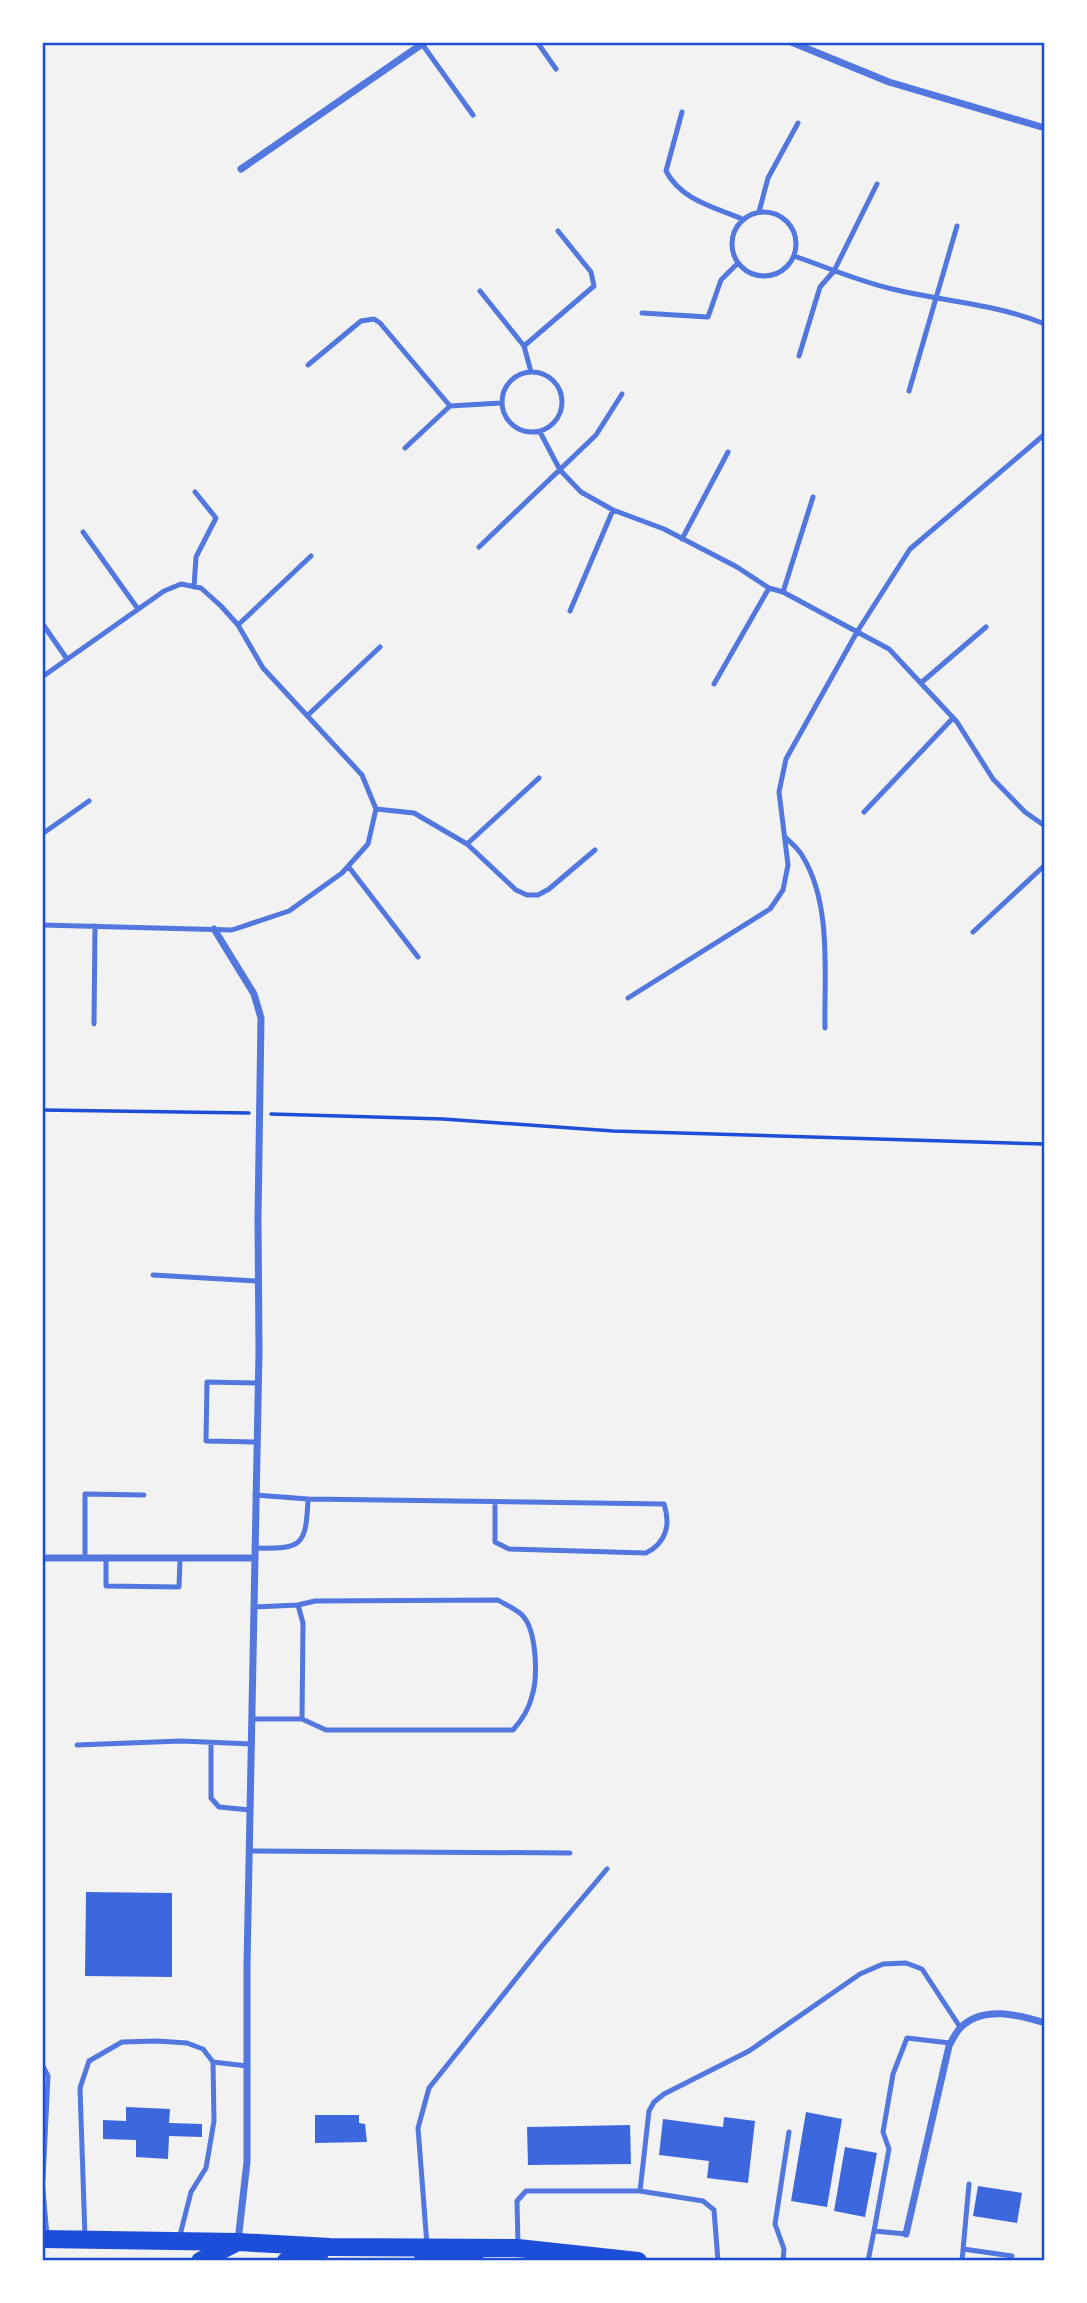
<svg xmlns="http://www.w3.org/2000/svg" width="1087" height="2303" font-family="Cabin,sans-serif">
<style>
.building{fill:#3d67dc}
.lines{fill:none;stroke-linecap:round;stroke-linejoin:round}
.path{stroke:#1d4ed8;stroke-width:3.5}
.service{stroke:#5277de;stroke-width:5}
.minor{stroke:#5277de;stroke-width:7}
.trunk{stroke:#1d4ed8;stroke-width:18}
.neatline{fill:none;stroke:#1d4ed8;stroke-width:2.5}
</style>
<rect width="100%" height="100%" fill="#f2f2f2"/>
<path class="building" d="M86 1892 172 1893V1977L85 1976Z
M126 2107 170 2109 169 2123 202 2124V2137L169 2136 168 2159 136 2157V2140L103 2139V2120L126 2121Z
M806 2112 842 2119 827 2207 791 2201Z
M315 2115H359V2123L365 2124 367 2142 315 2143Z
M724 2117 755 2121 748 2183 707 2178 709 2161 659 2155 663 2119 723 2127Z
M630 2125 631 2164 528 2165 527 2127Z
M845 2147 877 2153 865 2217 834 2211Z
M978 2186 1022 2193 1017 2223 973 2216Z"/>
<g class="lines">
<path class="path" d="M42 1110 249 1113
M271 1114 443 1119 613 1131 1045 1144"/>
<path class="service" d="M537 42 556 69
M422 44 473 115
M682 112 666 171C681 200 714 207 742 219
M732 244a32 32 0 1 1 64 0a32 32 0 1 1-64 0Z
M759 212 768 178 798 123
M794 256C826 267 858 281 892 289 942 301 996 304 1045 324
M480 291 524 346 531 372
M642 313 708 317 721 280 738 263
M524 346 594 286 591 272 558 231
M799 356 820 287 834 271 877 184
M308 365 361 321 374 319 380 323 450 406
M502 402a30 30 0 1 1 60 0a30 30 0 1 1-60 0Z
M909 391 957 226
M540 432 560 470 581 492 613 510 664 529 737 567 769 588 783 592 889 649 957 722 993 779 1025 812 1045 826
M405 448 450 406 501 403
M83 532 138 609
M682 539 728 452
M479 547 596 435 622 394
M194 587 196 557 216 518 195 492
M783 592 813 497
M570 611 613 510
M42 623 67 659
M238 625 311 556
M42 677 164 591 181 584 201 588 221 606 238 625 263 668 362 775 376 809 368 844 342 873 289 911 232 930 42 925
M922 682 986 627
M714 684 769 588
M308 715 380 647
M376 809 414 813 467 844 516 890 527 895H538L549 889 595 850
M864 812 953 718
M42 834 89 801
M785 837C791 843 799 849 803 857 832 905 824 974 825 1028
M467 844 539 778
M348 866 418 957
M973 932 1045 865
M628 998 770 909 783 890 788 865 779 792 786 759 857 632 910 549 1045 434
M94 1024 95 926
M153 1275 258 1281
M257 1442 206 1441 207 1382 258 1383
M308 1499 664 1504C671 1525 666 1543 646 1553L509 1549 495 1542V1502
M254 1548C302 1549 306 1547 308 1499L255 1495
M85 1557V1494L144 1495
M106 1557V1586L179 1587 180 1559
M254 1607 298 1605 303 1623 302 1719
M253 1719H302L326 1730H513C522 1720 529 1709 532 1696 538 1677 537 1630 522 1615 516 1609 506 1605 498 1600L315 1601 298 1605
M211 1742V1798L219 1807 250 1810
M77 1745 181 1741 252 1744
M249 1851 570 1853
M213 2062 247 2066
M42 2064 48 2076 43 2179
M42 2179 47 2236
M640 2191 649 2111 654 2102 664 2094 749 2051 860 1974 883 1964 906 1963 922 1969 960 2027
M874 2231 889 2149 883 2132 893 2074 907 2038 950 2043
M85 2237 80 2088 89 2061 122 2042 157 2041 187 2043 203 2049 213 2062 214 2121 206 2168 191 2192 179 2239
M427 2245 418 2128 429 2088 542 1946 607 1869
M518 2245 517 2201 526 2191H640L703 2201 714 2210 718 2261
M963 2249 1012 2256
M783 2261 784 2249 775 2224 789 2132
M868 2261 874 2231 906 2234
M962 2261 969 2184"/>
<path class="minor" d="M791 42 889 82 1045 128
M241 169 425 42
M214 929 254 994 261 1018 258 1218 259 1352 247 1965V2162L238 2241
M42 1558H254
M906 2234 949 2046C952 2040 956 2032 961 2027 984 2005 1019 2015 1045 2023"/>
<path class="trunk" d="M42 2239 238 2242 330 2247 518 2248 638 2261
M423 2259 460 2260 480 2249
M200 2261 234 2244
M286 2261 293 2257 319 2256"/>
</g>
<rect width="1087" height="2303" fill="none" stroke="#ffffff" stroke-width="88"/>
<rect x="44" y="44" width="999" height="2215" class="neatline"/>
</svg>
